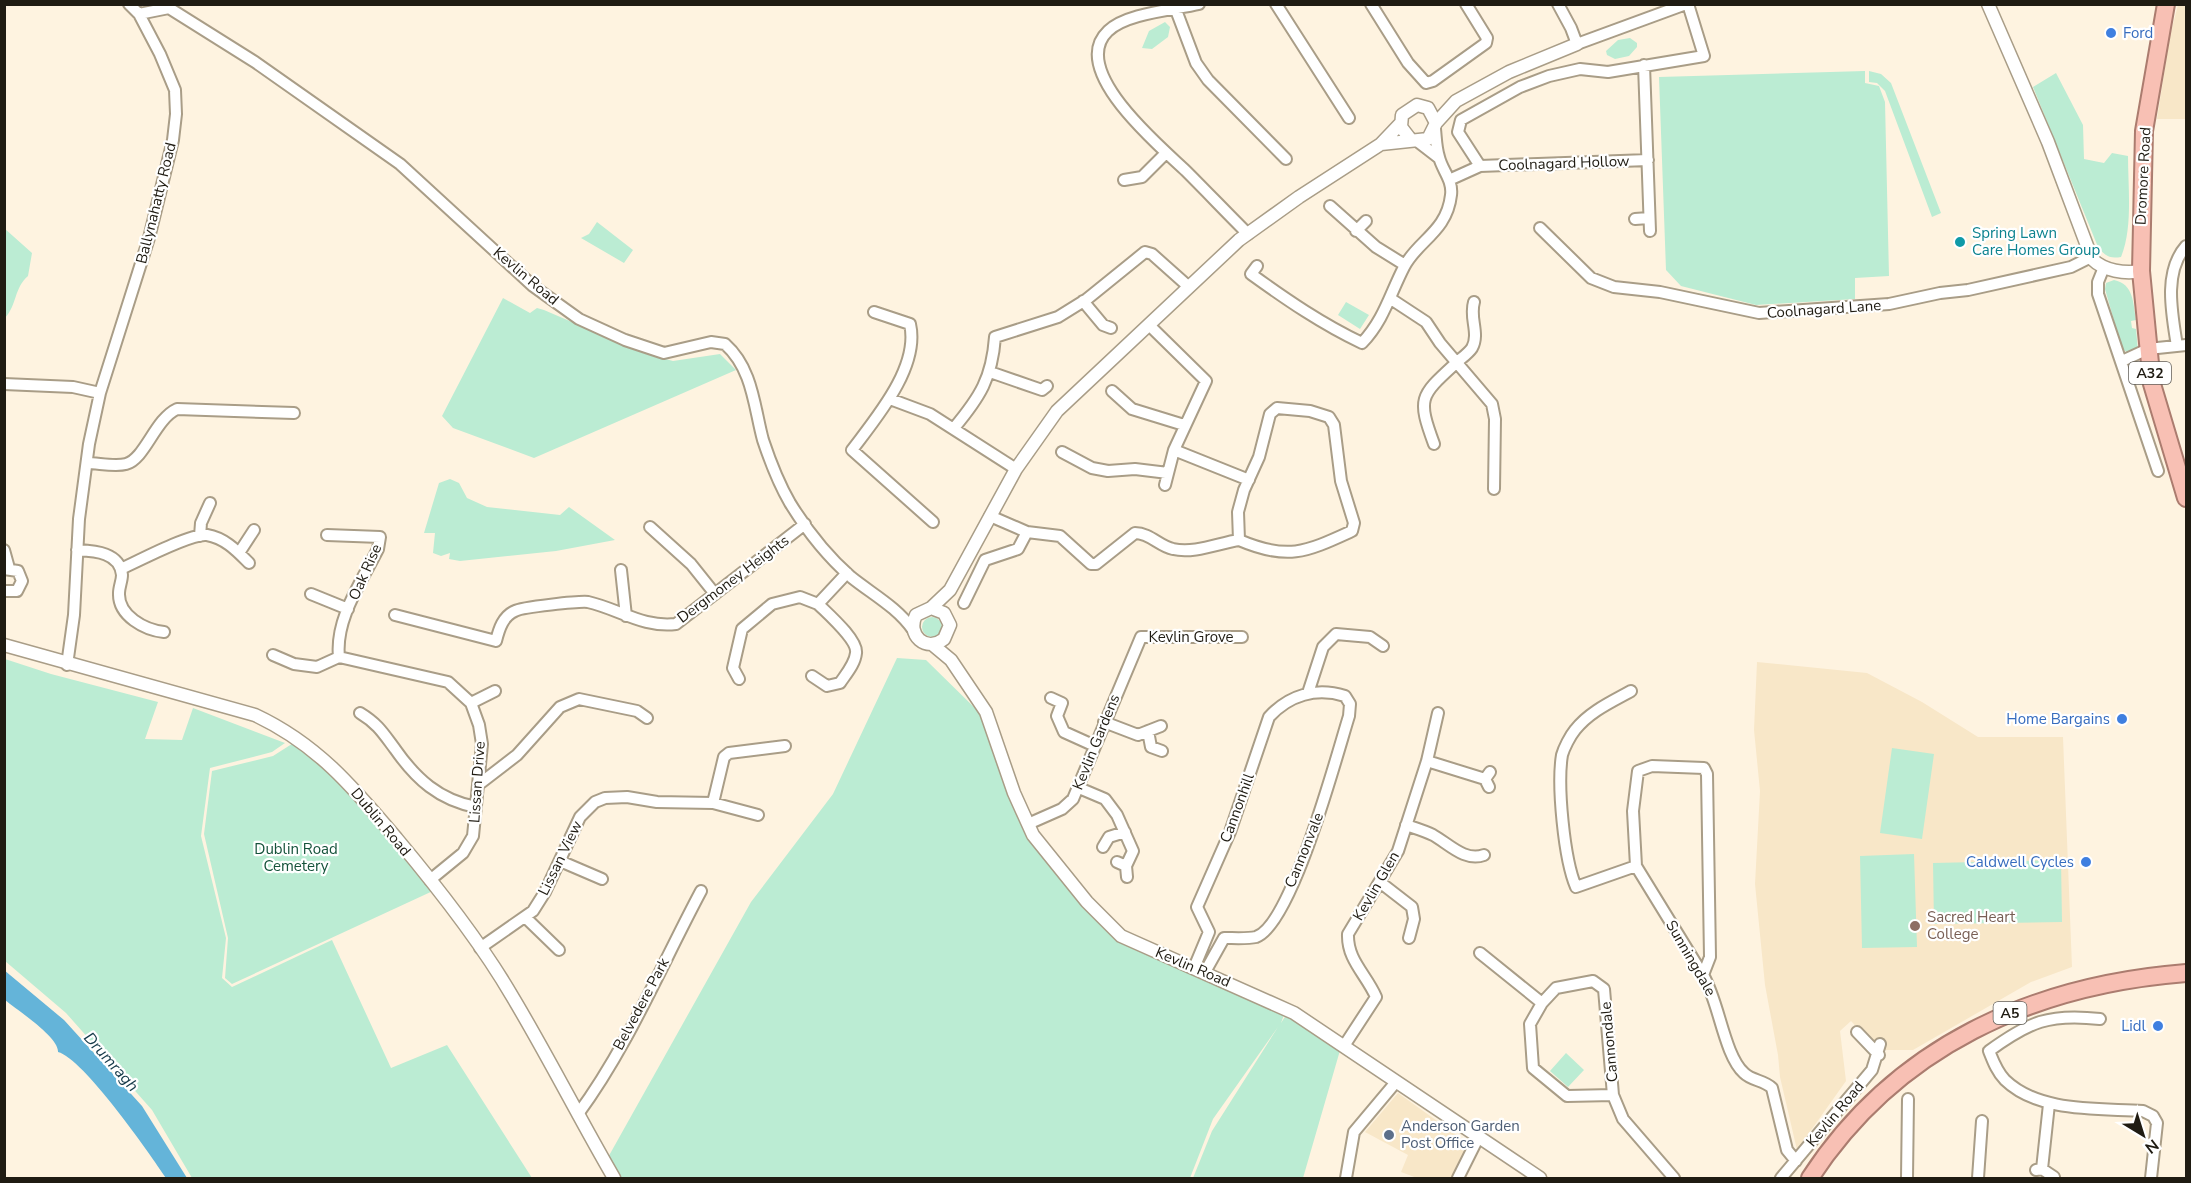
<svg xmlns="http://www.w3.org/2000/svg" width="2191" height="1183" font-family="'Nunito Sans',sans-serif">
<style>
.built{fill:#f8e7c8}
.green{fill:#bbecd3}
.water{fill:#64b4d9}
.lines{fill:none;stroke-linecap:round;stroke-linejoin:round}
.minor-casing{stroke:#a99d87;stroke-width:14}
.tertiary-casing{stroke:#a99d87;stroke-width:15}
.trunk-casing{stroke:#ab7c6f;stroke-width:20}
.minor{stroke:#fff;stroke-width:10}
.tertiary{stroke:#fff;stroke-width:12}
.trunk{stroke:#f8c0b4;stroke-width:16}
.shop-dot{fill:#3f7fe0;stroke:#fff;stroke-width:2}
.culture-dot{fill:#0f9aa8;stroke:#fff;stroke-width:2}
.education-dot{fill:#8d6e63;stroke:#fff;stroke-width:2}
.service-dot{fill:#5c6f8a;stroke:#fff;stroke-width:2}
.labels{text-anchor:middle;dominant-baseline:central;stroke-width:4.5;stroke-linejoin:round;paint-order:stroke}
.shield{fill:#fff;stroke:#625f59;stroke-width:1.5}
.shield-label{font-size:14px;font-weight:bold;fill:#1f1b12}
.shop-label{font-size:15px;fill:#366cbe;stroke:#fff;text-anchor:end}
.street-label{font-size:15px;fill:#1f1b12;stroke:#fff}
.culture-label{font-size:15px;fill:#0d838f;stroke:#fff;text-anchor:start}
.park-label{font-size:15px;fill:#14523a;stroke:#fff}
.education-label{font-size:15px;fill:#785e54;stroke:#fff;text-anchor:start}
.service-label{font-size:15px;fill:#4e5e75;stroke:#fff;text-anchor:start}
.water-label{font-size:16px;font-style:italic;fill:#143948;stroke:#fff}
</style>
<rect width="100%" height="100%" fill="#fef3e0"/>
<path class="built" d="M2178 5H2186V119H2157L2170 35Z
M1757 662 1867 673 1922 702 1978 737H2063L2072 967 2031 982 1913 1050H1878L1851 1021 1840 1031 1846 1081 1797 1150 1780 1077 1778 1055 1765 985 1755 884 1760 791 1754 730Z
M1398 1093 1468 1143 1454 1178H1417L1401 1172 1408 1155 1365 1132Z"/>
<path class="green" d="M1165 22 1170 27 1168 37 1152 49 1142 48 1149 31Z
M1630 38 1637 43V47L1629 56 1615 59 1607 55 1606 51 1618 40Z
M1865 71V83L1879 86 1885 102 1889 276 1855 278V299L1756 305 1681 286 1666 270 1659 77Z
M1869 71 1881 74 1891 83 1941 213 1932 217 1885 91 1877 83 1869 82Z
M2056 73 2083 125 2084 159 2104 163 2112 153 2128 156C2128 187 2133 228 2121 257 2110 259 2105 256 2098 247L2033 87Z
M597 222 633 250 624 263 581 238 589 234Z
M4 228 32 253 28 276C14 288 17 305 5 318Z
M2114 280C2134 284 2133 303 2136 320L2131 321 2132 328 2136 329 2138 351 2130 354 2122 349 2105 289 2106 283Z
M503 298 530 313 537 308 544 310 644 353 673 361 720 354 736 370 534 458 453 428 442 416Z
M1346 302 1369 315 1360 329 1338 315Z
M450 479 459 483 467 498 487 507 560 515 569 507 615 540 556 551 460 561 449 559 450 553 441 556 433 553 435 533H424L439 483Z
M922 627a10 10 0 1 1 20 0a10 10 0 1 1-20 0Z
M897 658 926 660 981 714 1016 810 1115 938 1135 950 1285 1012 1281 1023 1288 1012 1341 1047 1303 1178H1193L1212 1131 1278 1027 1213 1119 1190 1178H614L606 1161 751 902 833 794Z
M5 659 51 674 158 702 145 739 182 740 193 708 285 743 272 752 210 768 201 836 226 938 222 978 232 987 332 940 391 1068 447 1045 532 1178H192L152 1110 66 1013 5 961Z
M295 742 331 771 435 890 232 984 225 978 228 938 204 834 212 771 273 756Z
M1892 748 1934 754 1922 839 1880 833Z
M1914 854 1917 947 1862 948 1860 856Z
M2061 860 2062 922 1934 924 1933 863Z
M1566 1053 1584 1070 1568 1087 1550 1071Z"/>
<path class="water" d="M4 970 64 1020 142 1106 187 1178H166C150 1154 83 1058 58 1052 59 1037 17 1010 5 1000Z"/>
<g class="lines">
<defs>
<path id="minor" d="M1199 4C1174 10 1126 13 1108 31 1067 70 1162 148 1186 171 1207 192 1227 213 1248 234
M1276 4 1349 118
M1371 4 1408 63 1426 83 1433 81 1486 43 1487 38 1466 4
M1558 4 1571 28 1577 44 1686 4
M1176 10 1196 63 1208 80 1286 159
M139 14 169 8 255 62 400 164 533 286 579 319 625 340 664 353 711 342 725 344C753 369 754 407 763 440 770 461 779 484 790 503 806 529 828 557 851 577 872 594 897 607 913 630
M1644 65 1650 231
M1417 141 1439 158
M1480 166 1458 132 1461 120 1520 87 1549 76 1580 69 1608 72 1704 56 1688 4
M1124 180 1142 177 1166 153
M1449 180 1480 166 1648 160
M1330 206 1376 247 1405 265
M1635 219 1649 218
M1540 228 1591 278 1614 287 1660 292 1759 313 1889 304 1940 293 1968 290 2071 267 2091 257
M1356 231 1366 221
M1257 266 1251 274C1287 300 1322 324 1362 343 1384 320 1390 294 1404 267 1417 241 1447 232 1451 195 1453 180 1442 170 1439 157 1436 148 1436 138 1435 129
M2104 267 2098 282V294L2158 471
M1391 299 1426 322 1440 343 1492 404 1495 419 1494 489
M1083 301 1103 325 1111 328
M874 312 910 324C920 367 876 418 852 450L933 522
M1149 325 1206 381 1174 450 1165 485
M2177 346C2172 314 2163 272 2186 246
M2122 361 2148 349 2186 345
M990 372 1042 390 1047 386
M4 384 73 387 100 393
M1112 391 1132 409 1184 425
M890 399 930 414 1016 469
M1277 408 1310 411 1329 417 1334 425 1341 481 1354 523 1352 531C1306 552 1288 561 1239 540L1238 512 1244 490 1259 457 1270 414Z
M954 428C980 397 992 378 995 337L1058 317 1087 299 1145 252 1152 254 1189 287
M1434 444C1417 398 1420 396 1455 364 1460 359 1468 354 1472 348 1480 333 1469 318 1474 302
M1174 450 1249 480
M1062 452 1092 468 1108 471 1135 469 1168 473
M87 463C98 463 115 467 126 464 145 459 155 419 177 409L294 413
M990 516 1027 532 1060 536 1091 564H1096L1135 533C1150 533 1159 546 1173 549 1194 554 1219 543 1239 540
M650 527 691 564 715 594
M327 535 380 537 378 549C361 583 335 619 339 657
M200 536 201 523 210 503
M4 550 9 568
M77 550C94 551 120 552 122 575 122 581 119 587 119 593 118 616 145 630 164 632
M239 553 254 530
M4 569 18 571 22 581 17 591H4
M121 569C138 561 191 533 207 535 225 538 237 551 249 563
M621 570 626 616
M311 594 348 609
M964 603 985 560 1018 549 1027 532
M395 615 496 641C499 629 503 616 515 611 522 607 580 601 588 602 619 609 643 628 676 624L805 524
M273 655 294 664 317 667 339 657
M339 657 448 682 471 703 479 725 482 744 473 836 463 853 430 880
M67 665 74 615 79 519 89 444 100 393 149 238 173 140 176 114 175 90 160 54 139 14 129 4
M812 676 827 686 840 683C846 674 855 664 856 653 858 640 828 614 818 604
M739 679 733 668 742 629 772 604 800 597 818 604 847 573
M1631 691C1611 702 1589 712 1575 730 1570 736 1564 748 1562 755 1557 785 1564 859 1576 887L1636 866
M1308 693 1323 647 1336 634 1370 637 1383 646
M1051 698 1062 703 1057 716 1064 732 1095 746
M471 703 495 691
M360 713C378 724 383 733 395 749 416 779 439 800 476 807
M1104 722 1138 735 1161 726
M1148 731 1151 747 1162 751
M1427 761 1485 779
M478 785 517 755 560 707 579 699 637 711 647 718
M1489 787 1485 779 1490 772
M1079 788 1105 799 1117 815 1133 851 1126 866
M713 803 724 757 729 753 785 746
M1028 824 1062 809 1073 799 1141 637H1242
M1406 825C1415 828 1425 831 1433 835 1449 844 1465 862 1484 855
M1103 847 1109 837 1125 832
M560 861 602 879
M1117 862 1126 866 1127 877
M1381 883 1412 907 1414 919 1409 938
M526 918 559 950
M480 948 533 911 545 892 580 817 595 802 605 798 627 797 657 802 713 803 758 815
M1480 953 1542 1003
M1194 968 1209 932 1197 907 1230 832 1269 717C1289 695 1316 687 1345 696L1350 704 1349 716C1337 754 1292 925 1256 937 1247 939 1234 938 1224 938L1205 972
M1703 975 1710 957 1707 774 1704 768 1652 766 1638 771 1633 811 1636 866 1703 975C1719 1001 1724 1055 1744 1073 1752 1081 1764 1080 1772 1088L1787 1150 1796 1161
M2100 1019C2049 1013 2029 1022 1989 1051 1993 1061 1997 1072 2005 1080 2039 1113 2099 1108 2143 1111L2153 1116 2157 1123 2151 1178
M1857 1032 1879 1055
M1344 1046 1376 997C1366 974 1347 960 1348 934L1398 851 1427 761 1438 713
M1613 1095 1567 1096 1533 1068 1530 1024 1542 1003 1556 988 1593 981 1604 989 1613 1095 1623 1119 1674 1178
M578 1114C627 1048 662 964 701 891
M2042 1169 2049 1104
M2036 1170 2042 1169 2054 1177
M1346 1178 1354 1132 1396 1082
M1458 1178 1478 1138
M1781 1178 1872 1070 1880 1044
M1907 1178 1908 1099
M1978 1178 1982 1121"/>
<path id="tertiary" d="M1988 4 2048 142 2092 259C2104 271 2125 274 2141 271
M1436 123 1456 101 1509 72 1577 44
M1381 144 1428 139 1436 123 1428 108 1417 105 1402 115 1401 127 1411 140
M931 608 944 613 950 625 944 639C926 653 906 635 916 615L931 608 950 590 1016 469 1057 411 1239 240 1299 197 1381 144 1401 123
M4 645 255 715C317 744 353 787 397 839 438 888 480 941 512 996 548 1056 579 1118 614 1178
M933 645 951 660 986 712 1014 793 1033 835 1087 902 1121 936 1294 1013 1540 1178"/>
<path id="trunk" d="M2166 4 2144 131 2141 271 2152 384 2186 498
M1810 1178C1896 1046 2033 985 2186 973"/>
</defs>
<use href="#minor" class="minor-casing"/>
<use href="#tertiary" class="tertiary-casing"/>
<use href="#trunk" class="trunk-casing"/>
<use href="#minor" class="minor"/>
<use href="#tertiary" class="tertiary"/>
<use href="#trunk" class="trunk"/>
</g>
<g class="shop-dot">
<circle cx="2111" cy="33" r="6"/>
<circle cx="2122" cy="719" r="6"/>
<circle cx="2086" cy="862" r="6"/>
<circle cx="2158" cy="1026" r="6"/>
</g>
<circle class="culture-dot" cx="1960" cy="242" r="6"/>
<circle class="education-dot" cx="1915" cy="926" r="6"/>
<circle class="service-dot" cx="1389" cy="1135" r="6"/>
<g class="labels">
<g class="shield">
<rect x="2129" y="362" width="42" height="22" rx="4.5"/>
<rect x="1993.5" y="1002" width="33" height="22" rx="4.5"/>
</g>
<g class="shield-label">
<text x="2150" y="373">A32</text>
<text x="2010" y="1013">A5</text>
</g>
<g class="shop-label">
<text x="2123" y="33" text-anchor="start">Ford</text>
<text x="2110" y="719">Home Bargains</text>
<text x="2074" y="862">Caldwell Cycles</text>
<text x="2146" y="1026">Lidl</text>
</g>
<g class="street-label">
<text transform="translate(1564 163) rotate(-2)">Coolnagard Hollow</text>
<text transform="translate(2143 176) rotate(-87)">Dromore Road</text>
<text transform="translate(156 203) rotate(-76)">Ballynahatty Road</text>
<text transform="translate(526 276) rotate(40)">Kevlin Road</text>
<text transform="translate(1824 309) rotate(-4)">Coolnagard Lane</text>
<text transform="translate(365 572) rotate(-66)">Oak Rise</text>
<text transform="translate(733 579) rotate(-37)">Dergmoney Heights</text>
<text x="1191" y="637">Kevlin Grove</text>
<text transform="translate(1096 742) rotate(-68)">Kevlin Gardens</text>
<text transform="translate(477 782) rotate(-86)">Lissan Drive</text>
<text transform="translate(1237 808) rotate(-70)">Cannonhill</text>
<text transform="translate(381 822) rotate(50)">Dublin Road</text>
<text transform="translate(1304 850) rotate(-68)">Cannonvale</text>
<text transform="translate(560 858) rotate(-64)">Lissan View</text>
<text transform="translate(1376 886) rotate(-60)">Kevlin Glen</text>
<text transform="translate(1691 958) rotate(60)">Sunningdale</text>
<text transform="translate(1193 967) rotate(23)">Kevlin Road</text>
<text transform="translate(641 1004) rotate(-62)">Belvedere Park</text>
<text transform="translate(1609 1042) rotate(-95)">Cannondale</text>
<text transform="translate(1835 1114) rotate(-50)">Kevlin Road</text>
</g>
<g class="culture-label">
<text x="1972" y="233">Spring Lawn<tspan x="1972" dy="17">Care Homes Group</tspan></text>
</g>
<g class="park-label">
<text x="296" y="849">Dublin Road<tspan x="296" dy="17">Cemetery</tspan></text>
</g>
<g class="education-label">
<text x="1927" y="917">Sacred Heart<tspan x="1927" dy="17">College</tspan></text>
</g>
<g class="service-label">
<text x="1401" y="1126">Anderson Garden<tspan x="1401" dy="17">Post Office</tspan></text>
</g>
<g class="water-label">
<text transform="translate(111 1062) rotate(48)">Drumragh</text>
</g>
</g>
<rect width="2191" height="1183" fill="none" stroke="#1f1b12" stroke-width="12"/>
<g transform="translate(2143 1135) rotate(142)" stroke="#ffffff" stroke-width="4.5" paint-order="stroke">
<path d="M0-4.5L10 22L0 15L-10 22Z" fill="#1f1b12"/>
<text y="-9" font-size="16" font-weight="bold" text-anchor="middle" fill="#1f1b12">N</text>
</g>
</svg>
